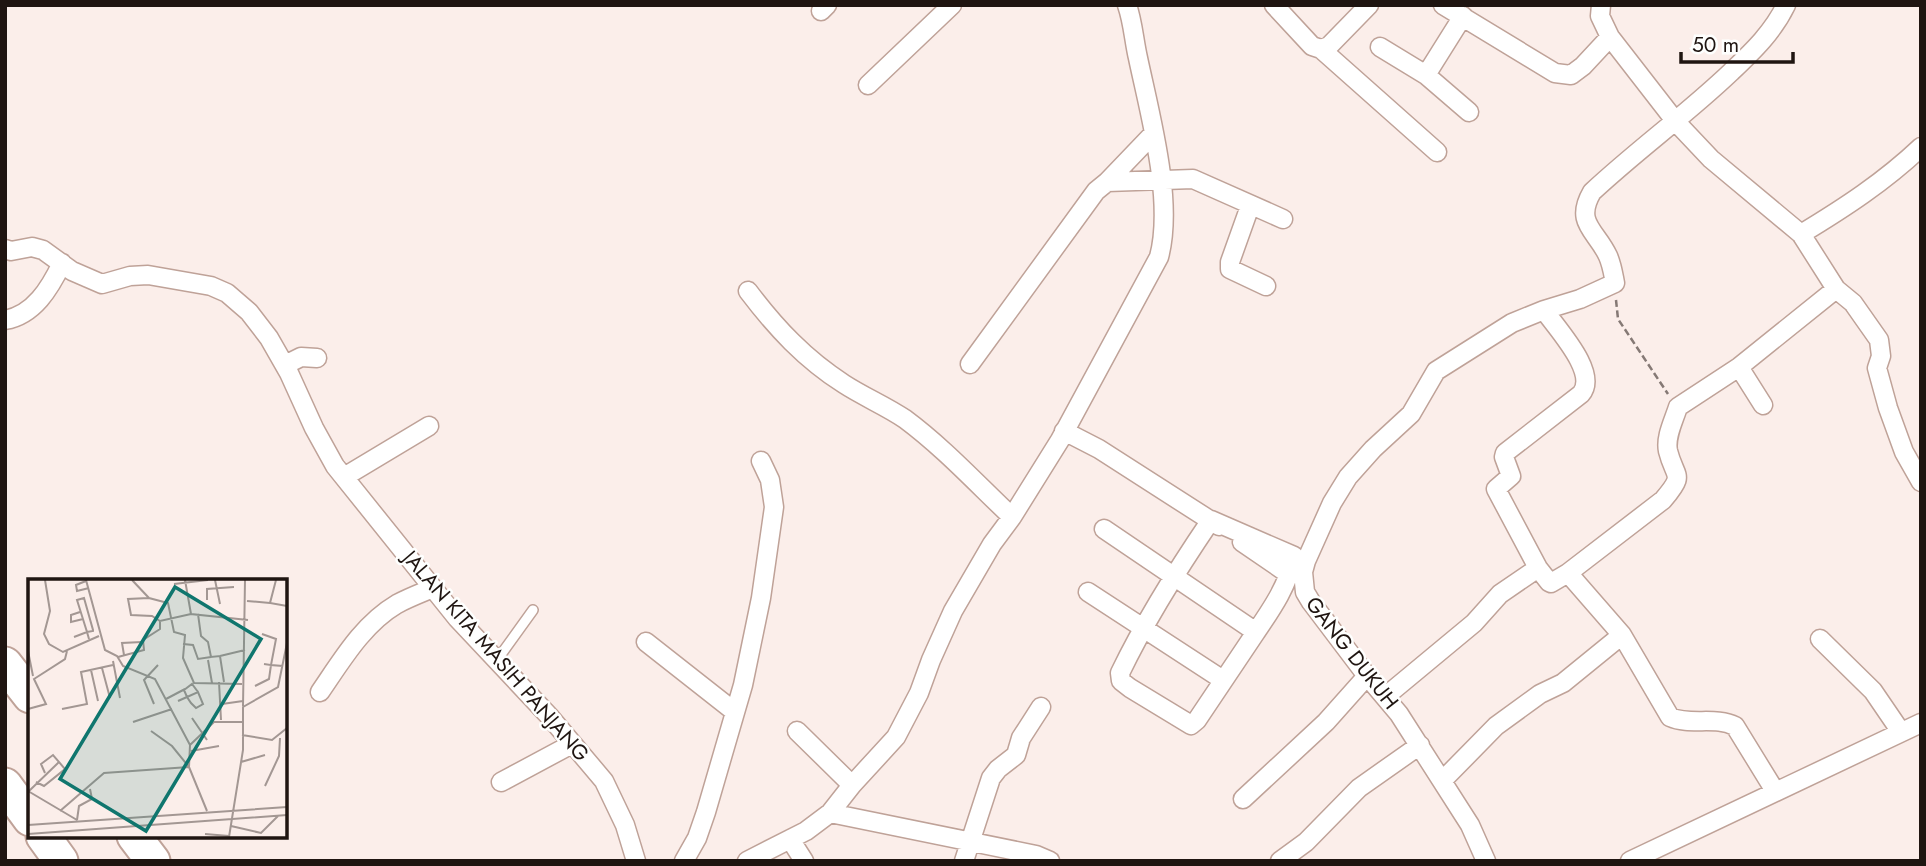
<svg xmlns="http://www.w3.org/2000/svg" width="1926" height="866" font-family="Jost,sans-serif">
<style>
.lines{fill:none;stroke-linecap:round;stroke-linejoin:round}
.lane-casing{stroke:#bfa298;stroke-width:12}
.street-casing{stroke:#bfa298;stroke-width:21}
.highway-casing{stroke:#bfa298;stroke-width:37}
.path{stroke:#857975;stroke-width:2.5;stroke-dasharray:7 3.5;stroke-linecap:butt}
.lane{stroke:#fff;stroke-width:9}
.street{stroke:#fff;stroke-width:18}
.highway{stroke:#fff;stroke-width:33}
.labels{text-anchor:middle;dominant-baseline:central;stroke-width:5;stroke-linejoin:round;paint-order:stroke}
.street-label{font-size:21px;fill:#1f1511;stroke:#fefffe}
.inset-road{fill:none;stroke:#a39793;stroke-width:2}
.view{fill:#0f766e;fill-opacity:0.15;stroke:#0f766e;stroke-width:3.5}
.inset-edge{fill:none;stroke:#1f1511;stroke-width:3.5}
</style>
<rect width="100%" height="100%" fill="#fbeeea"/>
<g class="lines">
<defs>
<path id="lane" d="M497 660 533 610"/>
<path id="street" d="M1274 5 1312 46 1321 49 1329 46 1369 5
M1443 5 1555 73 1571 75 1583 66 1610 37
M1601 5 1600 16 1610 37 1676 122 1711 159 1801 234
M821 11 827 5
M1463 16 1426 75 1469 112
M1380 47 1426 75
M1321 49 1437 152
M868 85 952 5
M1921 147C1884 182 1844 208 1801 234L1836 289 1853 303 1879 340 1881 356 1877 368 1888 408 1904 452 1921 482
M1107 182 1153 134
M1250 206 1230 262V269L1266 286
M5 249 11 251 32 247 43 250 72 271 102 284 130 276 148 275 211 286 227 293 249 312 269 338 289 373 314 428 335 466 457 618 550 717 604 781 625 825 636 861
M748 291C776 328 805 359 844 384 864 397 886 406 905 419 944 448 977 484 1012 517
M1544 310C1557 329 1599 373 1581 394L1505 453 1504 457 1511 476 1496 489 1538 568 1549 582 1551 583 1568 573
M5 320C34 315 50 288 62 263
M970 364 1096 191 1107 182 1193 179 1283 219
M285 365 301 357 317 358
M1739 367 1763 405
M1064 431 1099 449 1219 526
M344 477 429 426
M1104 529 1256 632 1197 720 1191 725 1130 688 1121 681 1120 673C1146 619 1177 570 1211 520L1294 556C1288 585 1273 607 1256 632
M1242 542 1290 575
M1088 592 1223 680
M1622 635 1670 717C1690 726 1716 716 1735 726L1775 791
M1820 639 1873 691 1901 732
M646 642 735 712
M320 692C342 660 363 624 397 604 408 598 421 593 433 588
M1386 696 1474 623 1500 594 1538 568
M797 731 852 785
M1443 780 1496 726 1540 694 1563 683 1622 635 1568 573 1663 500C1686 473 1675 479 1668 451 1665 437 1674 420 1678 407L1739 367 1836 289
M501 782 572 744
M1243 799 1326 722 1367 676
M830 813 852 785 896 737 919 693 931 660 953 611 992 544 1012 517 1060 440 1159 257C1174 201 1150 115 1138 58 1134 41 1133 22 1127 5
M790 839 804 861
M684 861 697 838 706 812 743 685 761 598 774 507 770 480 761 461
M747 861 806 831 830 813 1036 855 1050 861
M964 861 991 778 998 769 1016 755 1021 738 1041 707
M1280 861 1306 842 1359 788 1420 745
M1486 861 1470 825 1399 714 1367 676 1311 602 1305 592 1303 572 1306 561 1332 503 1348 477 1373 449 1411 414 1436 371 1512 323 1544 310 1580 299 1615 283C1613 273 1612 265 1608 256 1596 230 1574 223 1592 192 1637 150 1687 114 1731 72 1753 51 1773 32 1786 5
M1630 861 1921 723"/>
<path id="highway" d="M5 664 30 696
M5 785 30 819
M43 836 61 861
M134 836 153 861"/>
</defs>
<use href="#lane" class="lane-casing"/>
<use href="#street" class="street-casing"/>
<use href="#highway" class="highway-casing"/>
<path class="path" d="M1616 300 1618 319 1668 394"/>
<use href="#lane" class="lane"/>
<use href="#street" class="street"/>
<use href="#highway" class="highway"/>
</g>
<g class="labels">
<g class="street-label">
<text transform="translate(1352 653) rotate(52)">GANG DUKUH</text>
<text transform="translate(496 656) rotate(49)">JALAN KITA MASIH PANJANG</text>
</g>
</g>
<g transform="translate(28 579)">
<rect width="259" height="259" fill="#fbeeea"/>
<path class="inset-road" d="M17 1 22 32 16 55 21 65 35 73 71 57M58 1 77 71 89 77 95 87 127 100 162 166M104 1 121 19 140 24 146 53 157 56 155 79 166 104 214 105M157 1 163 35 220 41M187 1 192 25M248 1 242 24 259 27M58 2 48 6 49 12 61 9M146 5 180 1M121 19 100 20 103 36 124 37 132 42 163 35M179 21V10L206 8M219 22 242 24M52 33 43 36V43L55 40M170 35 173 57 180 63 183 78 192 77 196 103M234 55 248 60 243 86 255 87M46 58 59 53 65 52V51L56 19 49 21 59 53 61 60M155 65 165 66 170 80 183 78M0 72 5 97M96 76 94 64 114 63M192 77 217 71M90 78 116 71 115 61 132 50V42M180 81 184 104M85 82 92 119M74 89 82 119M63 91 70 122M191 103 193 141M227 107 241 100 243 86 236 85M138 120 157 110M150 122 159 118 170 113 175 125 168 129 163 124 159 118 156 111 164 105 170 113M126 125 116 101 130 86M194 125 215 122M215 127 217 1M0 130 18 125 6 100 37 80 39 72M34 130 59 125 53 93 85 86M164 139 179 161M105 143 144 130M123 152 144 167 161 188M214 156 244 161 259 149M163 172 191 167M213 183 237 176M8 203 16 207 37 190 25 176 13 185 17 194M237 207 251 177 252 159M0 212 49 241M0 213 31 183M32 232 76 194 161 188M179 232 161 188 162 166 186 143H214M49 241 51 227 64 220 62 210M0 246 259 228M203 247 233 254 250 237M0 255 259 236M177 255 201 257M201 258 215 171V128L250 108 259 64"/>
<path class="view" d="M147 8 233 60 118 252 32 200Z"/>
<rect width="259" height="259" class="inset-edge"/>
</g>
<rect width="1926" height="866" fill="none" stroke="#1f1511" stroke-width="14"/>
<path d="M1681 52v10h112v-10" fill="none" stroke="#1f1511" stroke-width="3.5"/>
<text x="1692" y="52" font-size="21" fill="#1f1511" stroke="#fefffe" stroke-width="5" paint-order="stroke">50 m</text>
</svg>
